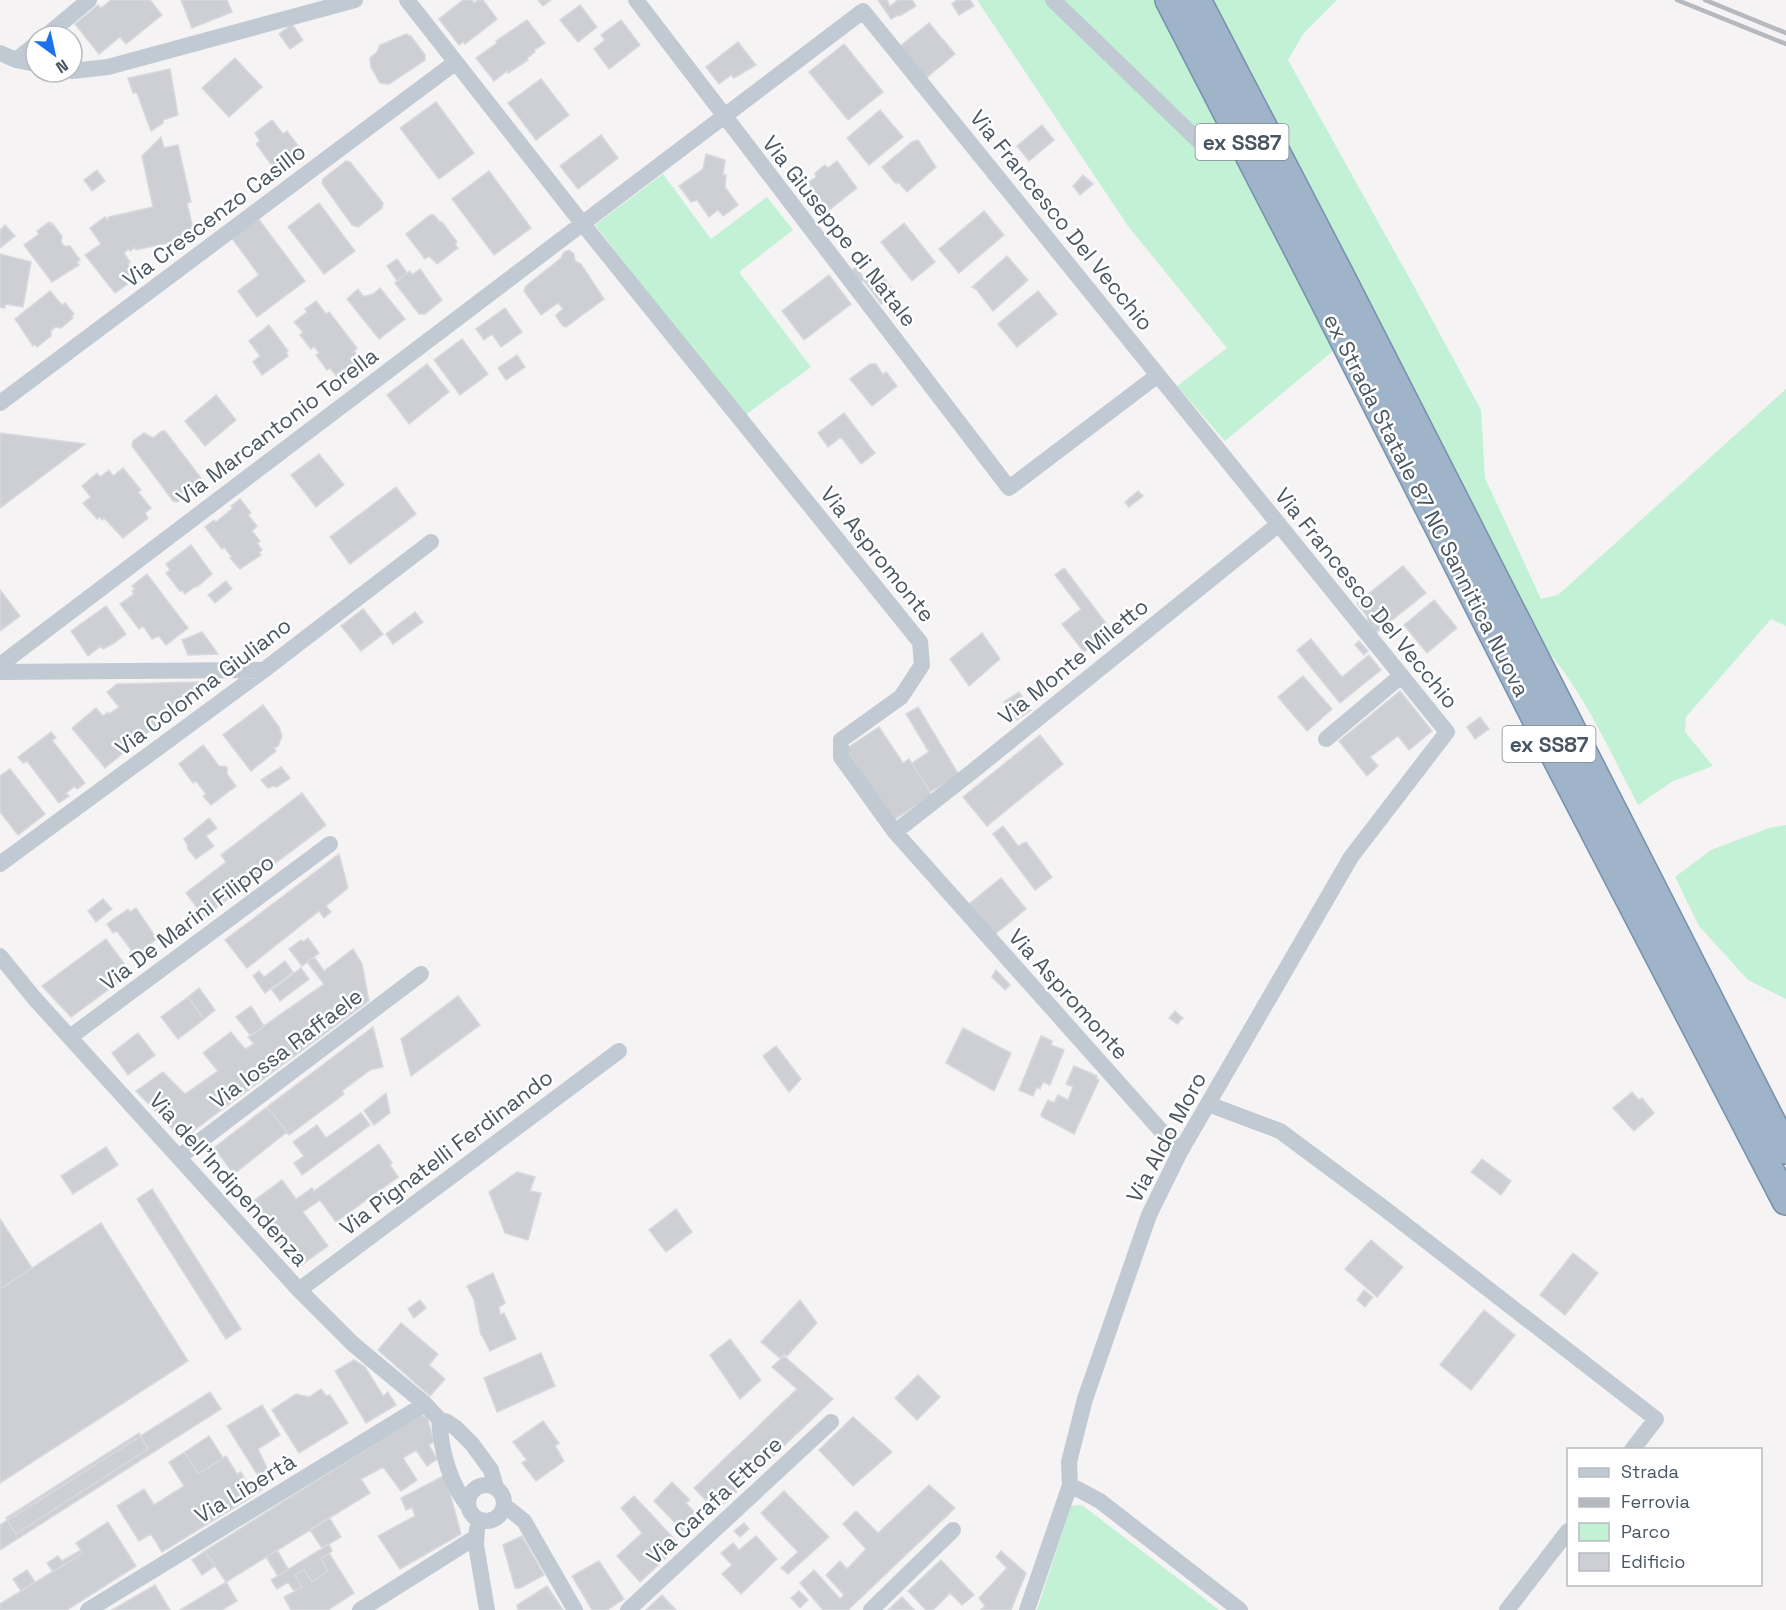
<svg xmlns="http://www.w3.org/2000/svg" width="1786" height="1610" font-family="'Space Grotesk',sans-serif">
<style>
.green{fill:#c3f1d5}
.building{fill:#cdcfd5;stroke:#d7d9de;stroke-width:1.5}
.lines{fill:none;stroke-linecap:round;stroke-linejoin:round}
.trunk-casing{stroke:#7690ad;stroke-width:30}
.minor{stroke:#c1cad2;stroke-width:16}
.trunk{stroke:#9fb4c9;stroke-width:27}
.rail{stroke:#b5b8bd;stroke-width:4.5}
.labels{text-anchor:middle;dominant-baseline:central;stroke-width:5;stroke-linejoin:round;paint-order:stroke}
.shield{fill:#fff;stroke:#808990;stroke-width:1.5}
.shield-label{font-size:21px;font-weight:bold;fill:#4a5661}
.street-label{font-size:22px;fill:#4a5661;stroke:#fff}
</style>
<rect width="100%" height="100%" fill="#f5f3f3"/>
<path class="green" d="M977 0H1337L1303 34 1288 60 1416 290 1481 410 1485 478 1541 599 1558 595 1786 389V626L1771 619 1686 717 1685 732 1713 766 1673 781 1638 805C1609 750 1583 690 1542 644L1378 319 1333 351 1225 441 1177 386 1227 348 1128 226Z
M663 174 711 239 767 197 793 230 739 272 811 367 744 416 595 225Z
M1786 825V999L1748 980 1699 926 1675 877 1711 850 1769 828Z
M1082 1505 1219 1610H1037L1071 1506Z"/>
<path class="building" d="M111 0H150L162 15 126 44 120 37 99 54 75 24 98 5 101 8Z
M181 0H227L232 12 192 28Z
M463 0H472L474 3 478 0H483L497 19 465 44 463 42 459 45 439 19Z
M538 0H551L543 6Z
M878 0H887L890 6 898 0H912L916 6 900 16 898 15 891 19Z
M957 0H970L974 6 959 15 952 4Z
M580 5 597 27 578 42 560 20Z
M527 20 545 43 534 50 535 52 527 58 528 60 508 73 507 71 494 81 476 58 497 43 496 41Z
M621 20 640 45 609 69 594 49 605 40 601 35Z
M929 23 955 54 926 78 900 46Z
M292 24 303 40 290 49 279 34Z
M406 34 411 36 425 55V60L389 84 380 83 371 67 370 58 377 52 380 45Z
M738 42 756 65 734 78 731 75 719 84 706 67Z
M844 44 883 92 848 120 809 72Z
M235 58 262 87 229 117 202 88Z
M170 69 178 115 163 120V123L151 131 137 93H133L128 78Z
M541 79 569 115 536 140 508 103Z
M436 102 474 153 439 179 400 128Z
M880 110 903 137 869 165 847 138Z
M272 120 283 134 287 131 306 156 280 176 256 144 260 141 255 133Z
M1042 125 1054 140 1029 161 1017 146Z
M601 135 618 158 578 189 560 166Z
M161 137 164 148 178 145 191 202 187 203 195 237 136 250 134 247 131 251 128 249 124 253 130 262 128 264 136 278 115 293 85 255 101 244 90 228 105 217 108 220 109 217 153 207 142 156Z
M918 140 936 167 907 192 898 182 896 184 882 167 912 142Z
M706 154 725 160 723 175H726L725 187 738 205 723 216 718 210 709 217 697 200 691 202 679 186 703 169Z
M346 161 350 162 383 203 382 208 358 227 352 225 322 183 323 179Z
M837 161 857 188 829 210 808 183 816 177 815 173 825 165 828 168Z
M97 170 105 181 92 191 84 180Z
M489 171 531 228 494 255 452 199Z
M1083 175 1093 184 1080 195 1073 186Z
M319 203 355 251 324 274 288 227Z
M984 211 1004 235 959 273 939 249Z
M430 215H434L440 222H442L457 242 455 244 458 248 437 264 429 256 425 259 406 234Z
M257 217 305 281 257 317 238 291 259 275 231 237Z
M49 222 51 225 52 223 62 236 61 242 64 246H70L80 260 77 262 79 265 52 282 24 245 39 234 37 231Z
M904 223 935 262 912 281 881 242Z
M5 225 15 236 0 248V230Z
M569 250 574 254 575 261 581 264 604 299 566 327 563 326 557 318 556 315 563 309 558 303 541 315 524 291 526 286 561 258 564 252Z
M0 254 31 262 23 307 5 304V308L0 307Z
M1007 256 1028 280 993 311 976 289 972 287Z
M397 259 407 273 397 281 387 266Z
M856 267 865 279 861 282 852 270Z
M420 269 442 300 425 314H419L395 283 410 271 412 275Z
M877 269 895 293 881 304 863 280Z
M829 275 851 304 804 340 782 311Z
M380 288 405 319 379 339 347 299 358 289 363 296H366L373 294Z
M50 291 62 305 65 303 74 314 72 316 73 318 61 328 55 327 51 331V336L37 347 35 344 33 346 15 319Z
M1038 291 1057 314 1017 347 998 324Z
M316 301 326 314 329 312 357 348 354 351 363 363 353 371 351 368 338 378 330 368 327 370 316 355 319 353 314 346 311 349 300 335 303 332 294 322 307 312 305 309Z
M505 308 522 332 501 347 492 334 484 340 476 329Z
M269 325 288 351 286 353 288 356 262 375 253 362 260 356 249 341Z
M462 339 488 374 460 395 434 360Z
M517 355 525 367 506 380 498 368Z
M427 364 449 392 409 424 387 395Z
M870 364H876L883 375 886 372 897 386 872 406 850 379Z
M216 395 236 420 205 446 185 421Z
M844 413 875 453 861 464 841 437 828 447 818 433Z
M162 431H165L201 478 202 483 177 502 173 501 132 446 133 441 144 433 153 438Z
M0 433 85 444 0 508Z
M319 454 344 485 316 507 291 475Z
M123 468 141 490 138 492 151 508 145 513 148 518 123 538 104 518 102 520 100 517 97 519 83 503 91 497 82 486 97 473 100 477 109 470 113 476Z
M396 487 416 514 350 564 330 537Z
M1138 491 1143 496 1129 507 1125 502Z
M240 499 251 513 248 515 257 526 252 531 260 541 257 543 262 550 259 553 261 555 240 569 230 558 232 557 224 547 222 549 205 527 214 520 216 522 233 508 231 506Z
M191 545 212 574 197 587 196 586 185 594 182 590 180 591 166 573 170 570 166 564Z
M1403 566 1426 593 1376 633 1368 624 1367 616 1357 603Z
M1064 568 1112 631 1084 652 1062 624 1081 609 1055 575Z
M147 574 188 628 166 645 159 636 152 639 143 626 139 629 120 604 134 594 132 591 135 589 132 586Z
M226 581 232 589 215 603 208 595Z
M0 590 20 616 0 631Z
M1434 600 1457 628 1427 653 1404 625Z
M106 606 126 634 114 643 103 649 101 646 88 656 71 631Z
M363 609 383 634 361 651 341 626Z
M415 612 423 622 393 644 386 634Z
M202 632 218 654 188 655 182 640Z
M982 633 1000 659 969 686 950 659Z
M1311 639 1342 677 1369 655 1381 670 1340 703 1297 650Z
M1359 641 1368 651 1364 655 1355 645Z
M1303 676 1332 709 1307 731 1278 697Z
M199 682 204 686 105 768 72 728 96 708 103 716 108 712 109 714 119 707 107 692 117 684Z
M1400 691 1432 731 1409 750 1398 736 1370 757 1378 766 1367 776 1339 741Z
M1019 692 1031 710 1017 720 1004 702Z
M263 705 279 727 282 736 278 746 274 748 276 751 251 771 223 735Z
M918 707 959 775 930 792 912 763 929 752 906 714Z
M1480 717 1489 729 1475 739 1467 727Z
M879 727 903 763 909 759 932 795 892 821 846 749Z
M51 732 56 738 52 740 85 783 77 789 75 786 66 793 69 796 59 803 27 761 23 763 18 757Z
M1040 735 1063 764 987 826 963 797Z
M203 745 219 766 227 767V774L236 786 211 805 203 796 206 794 196 781 193 783 179 764Z
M281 767 290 778 277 787 273 786 268 788 261 780Z
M10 769 45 814 18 835 0 812V776Z
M302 793 326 825 204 917 186 893 226 862 221 855Z
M209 818 217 828 206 836 214 846 196 859 187 848 188 846 184 839Z
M1003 826 1018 846 1026 842 1052 877 1035 890 993 834Z
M339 854 348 888 326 906 331 912 324 918 319 911 247 968 225 940Z
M1001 878 1026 909 994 935 969 904Z
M103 899 112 909 96 922 88 911Z
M136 908 157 939 144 948 146 952 134 960 129 953 132 951 117 931 113 933 107 924 128 909 130 912Z
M308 938 319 953 302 966 289 949 301 940 303 942Z
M106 939 131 973 71 1017 42 986Z
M353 949 362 964 369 1001 182 1139 136 1091 163 1072 185 1094 218 1071 203 1053 231 1032 245 1049 254 1044 248 1037 324 984 307 962 314 957 324 971Z
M285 961 293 972 265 993 253 976 259 971 264 977Z
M301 968 309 979 280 1001 272 990Z
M996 970 1010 985 1005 990 992 977Z
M199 988 215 1010 204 1019 188 997Z
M458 996 480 1025 411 1076 401 1039Z
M188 997 204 1019 178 1039 161 1017Z
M251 1006 264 1026 251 1036 236 1017Z
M1175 1011 1183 1018 1177 1024 1169 1018Z
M373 1027 383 1067 370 1070 342 1091 344 1094 289 1135 267 1107Z
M963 1028 1011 1053 994 1091 946 1063Z
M138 1033 155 1055 128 1075 112 1053Z
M1041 1036 1052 1041 1051 1045 1064 1050 1050 1085 1043 1082 1040 1089 1037 1087 1033 1096 1019 1090Z
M776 1046 801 1079 789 1092 763 1056Z
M1074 1066 1097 1076 1096 1079 1099 1080 1074 1134 1042 1117 1041 1114 1048 1100 1054 1103 1058 1095 1068 1100 1073 1087 1066 1084Z
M1632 1092 1639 1100 1642 1098 1654 1113 1634 1131 1613 1108Z
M386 1093 390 1113 374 1125 364 1111Z
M267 1107 287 1132 234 1174 214 1148Z
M361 1113 370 1125 302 1175 294 1163 304 1156 293 1142 317 1125 326 1138Z
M379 1144 392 1163 390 1165 398 1177 336 1222 320 1200 303 1212 328 1246 297 1268 271 1236 274 1234 252 1202 282 1180 296 1199 312 1188 314 1191Z
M106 1147 118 1165 73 1194 61 1176Z
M1482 1159 1511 1181 1501 1195 1471 1172Z
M517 1172 535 1177 530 1191 541 1193 528 1240 505 1233 489 1192Z
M152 1189 241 1329 226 1339 137 1199Z
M676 1209 692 1232 666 1252 649 1230Z
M0 1219 32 1268 0 1289Z
M101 1223 188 1361 0 1483V1289Z
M1371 1240 1403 1267 1377 1297 1345 1269Z
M1573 1253 1598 1273 1565 1315 1540 1295Z
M493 1273 505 1303 499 1307 500 1315 504 1313 516 1339 490 1351 482 1335H481L474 1300 467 1286Z
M1364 1290 1373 1297 1365 1307 1357 1300Z
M420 1300 426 1308 414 1318 408 1309Z
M800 1300 817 1323 787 1356 784 1354 780 1358 761 1342Z
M1484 1310 1515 1335 1471 1390 1440 1365Z
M401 1323 438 1354 429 1365 445 1379 430 1396 378 1350Z
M730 1339 761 1380 740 1399 710 1355Z
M541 1353 555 1386 497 1412 484 1378Z
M784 1356 833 1399 716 1511 694 1488 797 1389 772 1367Z
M354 1360 365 1367 383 1396 388 1392 396 1405 366 1423 335 1371Z
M918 1375 940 1397 917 1420 895 1398Z
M321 1389 326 1396 330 1395 348 1423 299 1453 272 1410 296 1394 309 1397Z
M210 1392 221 1409 0 1550V1525Z
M262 1405 280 1435 258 1449 273 1481 265 1487 227 1426Z
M420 1415 427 1417 434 1442 429 1445 437 1459 427 1466 416 1450 403 1458 417 1480 401 1491 383 1467 361 1479 370 1493 226 1582 205 1551Z
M853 1417 892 1452 853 1486 819 1450Z
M543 1421 559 1443 555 1446 564 1461 536 1481 522 1463 527 1460 513 1442Z
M139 1433 148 1449 16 1534 6 1518Z
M209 1436 223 1458 198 1474 185 1452Z
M185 1452 198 1474 226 1456 237 1474 241 1472 246 1481 242 1484 250 1498 162 1552 151 1534 139 1541 117 1506 144 1489 154 1505 184 1486 169 1462Z
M445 1475 461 1534 400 1569 378 1536 415 1516 412 1507 406 1510 401 1498Z
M260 1480 265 1487 250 1498 245 1489Z
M672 1482 690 1500 686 1503 699 1517 683 1531 654 1501Z
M929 1485 955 1508 848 1610H823L800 1583 814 1570 840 1599 844 1595 826 1575 840 1561 847 1569 866 1549 843 1524 856 1511 878 1533Z
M784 1491 829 1537 788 1574 781 1568 798 1552 761 1513Z
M634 1496 680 1545 640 1582 617 1556 642 1533 621 1508Z
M329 1517 341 1537 322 1548 310 1530Z
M108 1522 136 1566 67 1610H0V1604L83 1553 76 1543Z
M744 1523 749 1529 740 1537 734 1531Z
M522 1536 544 1575 520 1588H515L503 1545Z
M756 1536 777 1559 741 1594 722 1574 732 1565 721 1553 733 1543 739 1550Z
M329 1544 332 1551 321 1559 328 1571 312 1582 304 1569 295 1575 302 1587 294 1591 288 1582 277 1589 271 1580Z
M81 1550 83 1553 53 1572 47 1563 58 1556 62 1561Z
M277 1550 288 1569 278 1576 266 1557Z
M205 1551 215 1566 202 1575 192 1560Z
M1001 1551 1026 1573 1011 1610H981L985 1606 979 1598 1007 1568 996 1557Z
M329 1553 354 1593 328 1610H291L284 1597 302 1587 295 1575 304 1569 312 1582 328 1571 321 1559Z
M941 1560 974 1595 962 1605 950 1593 933 1610H926L908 1591Z
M599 1561 624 1599 607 1610H592L572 1576Z
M27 1570 35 1582 21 1591 13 1579Z
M226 1582 237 1601 222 1610H180Z
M155 1585 170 1610H112Z
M547 1586 563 1610H518L517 1605Z
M799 1591 808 1600 800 1608 791 1598Z
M662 1595 676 1610H646Z
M902 1597 914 1610H888Z"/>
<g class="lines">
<defs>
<path id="trunk" d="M1169 0 1316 285 1538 723 1786 1201
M1197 0 1340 275 1786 1150"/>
</defs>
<use href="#trunk" class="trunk-casing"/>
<path class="minor" d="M407 0 582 223 920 642 922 665 901 697 841 740V757L895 832 1180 1152
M636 0 1009 488 1158 375
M1053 0 1210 152
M46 36 89 0
M0 53 16 60 36 64
M16 60 36 44
M72 71 108 67 355 0
M0 403 456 62
M0 665 863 11 1447 732 1351 857 1180 1152 1149 1215 1085 1399 1069 1462 1070 1485 1027 1610
M0 672 264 670
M1326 739 1401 676
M895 832 973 771 1279 524
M0 864 264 670 431 542
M0 956 35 999 299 1290 353 1344 425 1404 439 1419 447 1422 456 1428 472 1444 491 1470 496 1487
M70 1037 330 844
M1208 1104 1280 1131 1385 1209 1656 1419 1632 1450
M179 1157 421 974
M299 1290 619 1051
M439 1419C441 1449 449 1482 468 1506
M468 1503a18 18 0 1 1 36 0a18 18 0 1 1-36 0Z
M1070 1485 1100 1501 1240 1610
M504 1505 524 1521 575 1610
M477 1529 476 1545 487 1610
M88 1610 425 1404
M360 1610 476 1537
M628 1610 831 1422
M871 1610 953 1530
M1507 1610 1568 1531"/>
<use href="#trunk" class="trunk"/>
<path class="rail" d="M1677 0 1786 44
M1705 0 1786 33"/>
</g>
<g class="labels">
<g class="shield">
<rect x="1195.5" y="124" width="93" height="36" rx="4.5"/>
<rect x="1502.5" y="726" width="93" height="36" rx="4.5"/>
</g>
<g class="shield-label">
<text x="1242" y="142">ex SS87</text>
<text x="1549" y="744">ex SS87</text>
</g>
<g class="street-label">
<text transform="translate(214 215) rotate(-37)">Via Crescenzo Casillo</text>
<text transform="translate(1062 220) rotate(51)">Via Francesco Del Vecchio</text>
<text transform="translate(840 231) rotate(52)">Via Giuseppe di Natale</text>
<text transform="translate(277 426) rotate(-37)">Via Marcantonio Torella</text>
<text transform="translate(1427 505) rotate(63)">ex Strada Statale 87 NC Sannitica Nuova</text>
<text transform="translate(878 554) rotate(51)">Via Aspromonte</text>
<text transform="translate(1367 598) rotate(51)">Via Francesco Del Vecchio</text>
<text transform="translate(1073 661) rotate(-39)">Via Monte Miletto</text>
<text transform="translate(203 686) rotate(-37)">Via Colonna Giuliano</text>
<text transform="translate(187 922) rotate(-37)">Via De Marini Filippo</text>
<text transform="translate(1069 994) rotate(48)">Via Aspromonte</text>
<text transform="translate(286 1048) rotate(-37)">Via Iossa Raffaele</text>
<text transform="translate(1166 1137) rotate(-62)">Via Aldo Moro</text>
<text transform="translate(446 1152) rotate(-37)">Via Pignatelli Ferdinando</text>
<text transform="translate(229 1179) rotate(48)">Via dell'Indipendenza</text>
<text transform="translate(245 1488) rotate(-31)">Via Libertà</text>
<text transform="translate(714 1500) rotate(-43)">Via Carafa Ettore</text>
</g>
</g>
<rect x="1567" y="1448" width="195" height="138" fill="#ffffff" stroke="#b7bbc0" stroke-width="1.5"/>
<rect x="1579" y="1468" width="30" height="9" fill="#c1cad2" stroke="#b7bbc0" stroke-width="1.5"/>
<text x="1621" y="1478" font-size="18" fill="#4a5661">Strada</text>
<rect x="1579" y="1498" width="30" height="9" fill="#b5b8bd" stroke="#b7bbc0" stroke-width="1.5"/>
<text x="1621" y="1508" font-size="18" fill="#4a5661">Ferrovia</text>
<rect x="1579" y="1523" width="30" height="18" fill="#c3f1d5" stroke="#b7bbc0" stroke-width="1.5"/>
<text x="1621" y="1538" font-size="18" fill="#4a5661">Parco</text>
<rect x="1579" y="1553" width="30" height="18" fill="#cdcfd5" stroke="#b7bbc0" stroke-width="1.5"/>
<text x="1621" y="1568" font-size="18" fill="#4a5661">Edificio</text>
<g transform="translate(54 54) rotate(147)"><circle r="28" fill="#ffffff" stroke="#b7bbc0" stroke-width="1.5"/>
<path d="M0-4.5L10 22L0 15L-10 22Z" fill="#1a73e8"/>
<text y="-9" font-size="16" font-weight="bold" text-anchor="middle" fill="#4a5661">N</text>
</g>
</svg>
